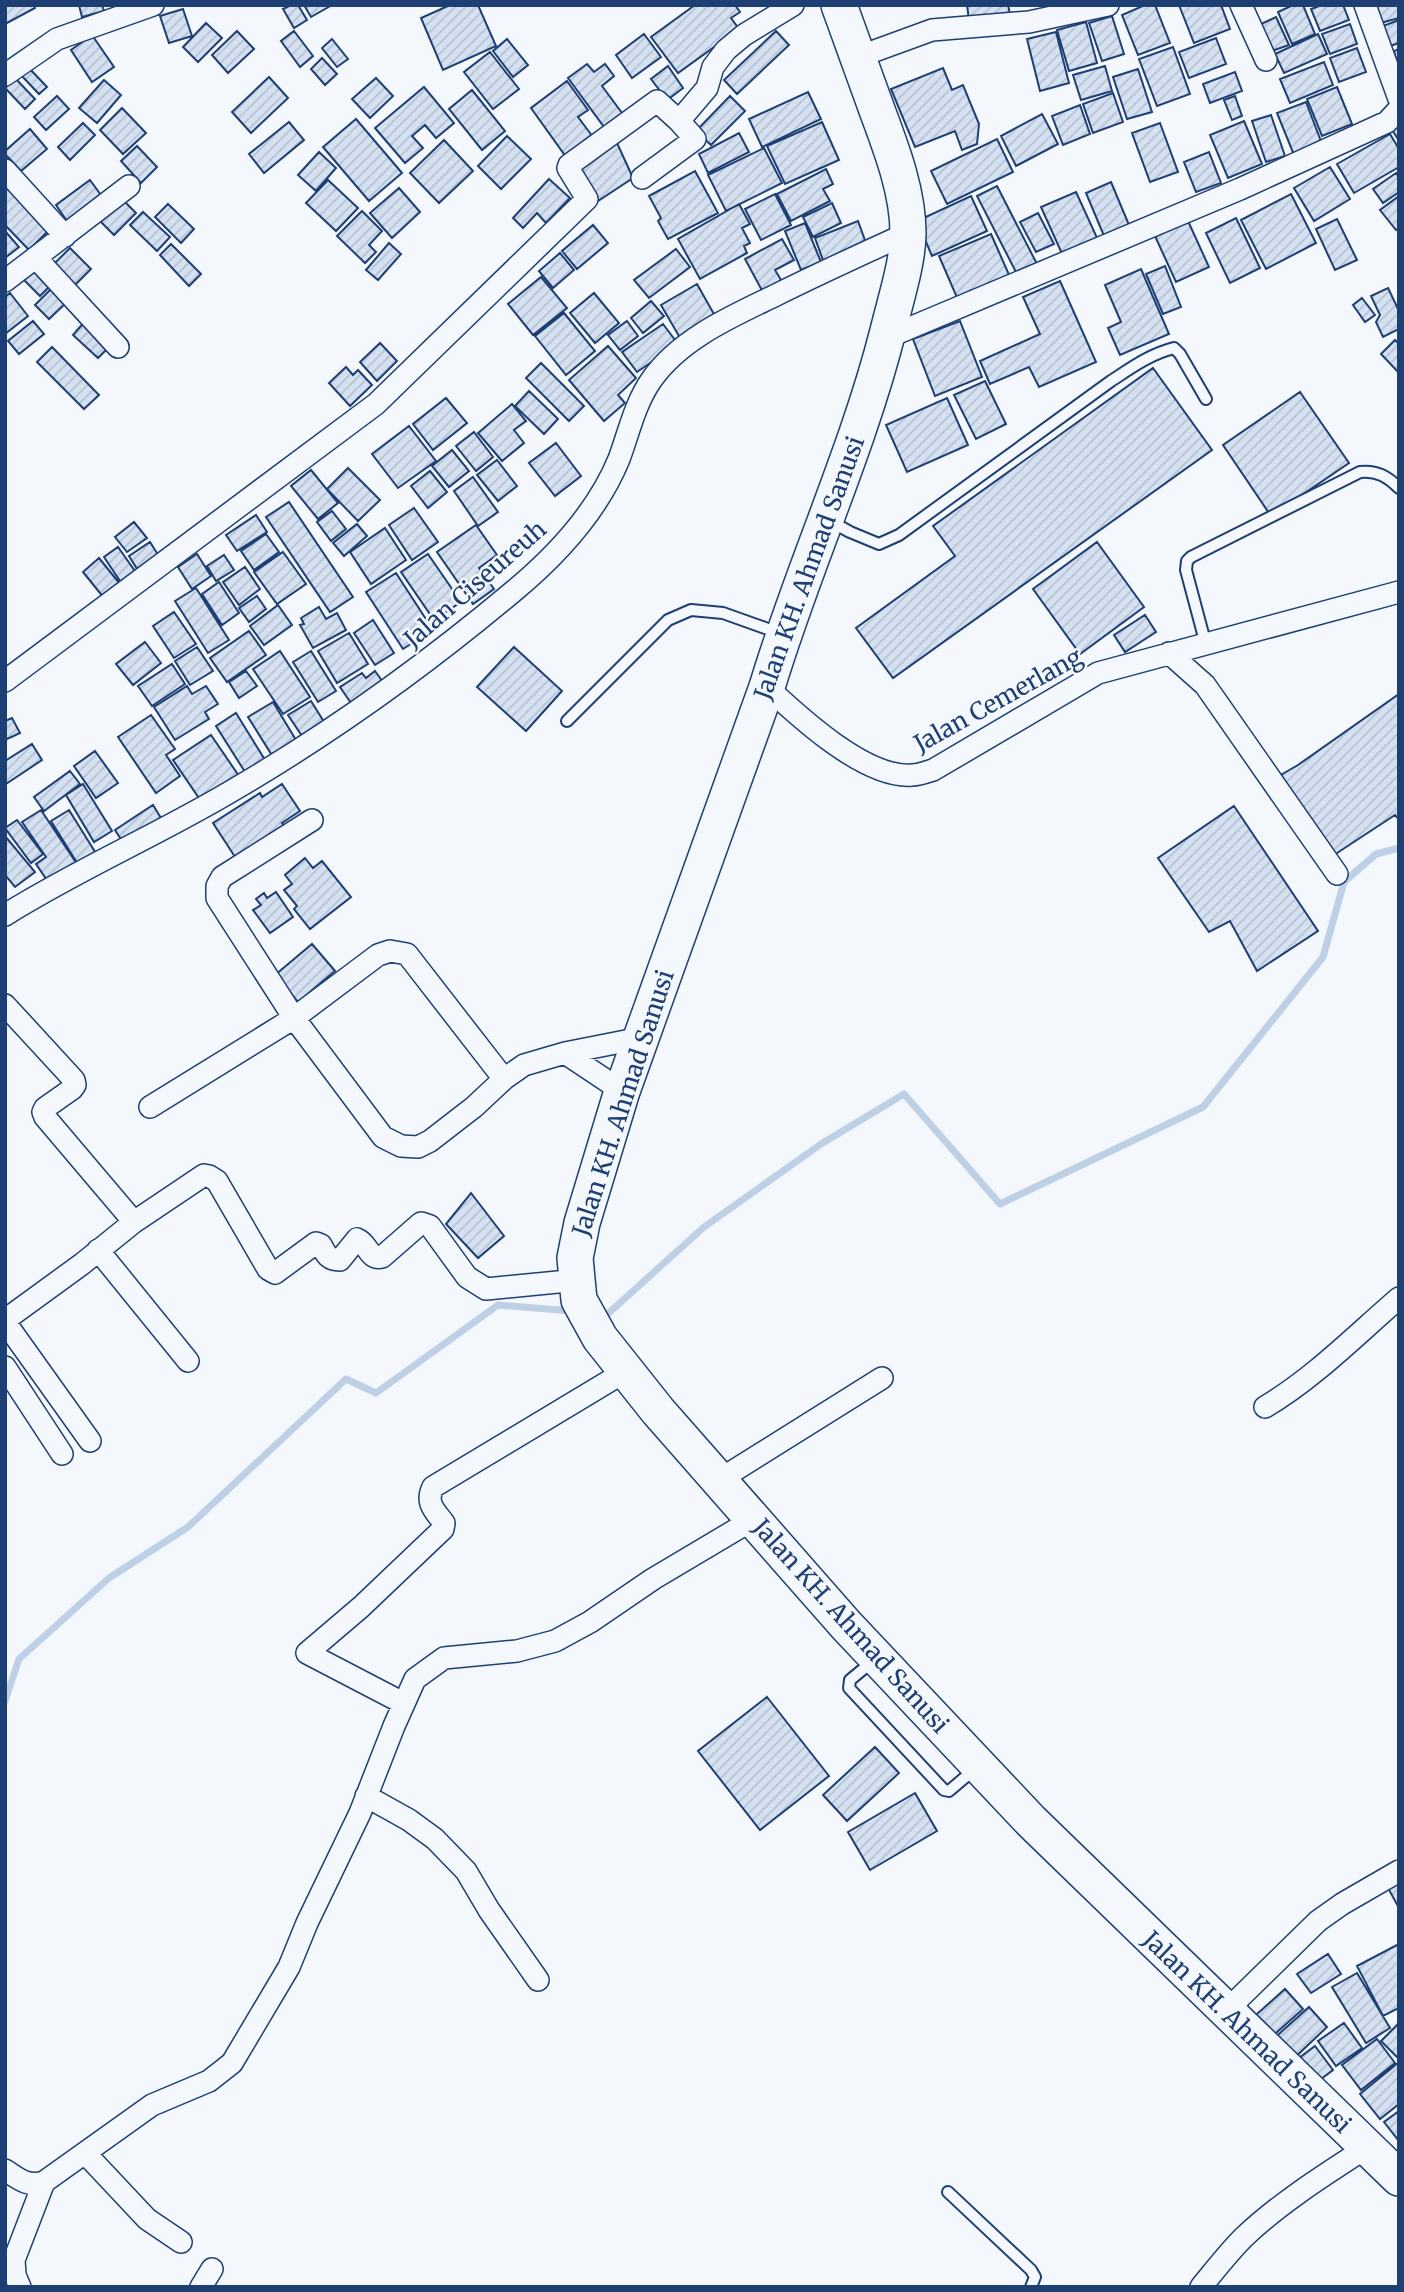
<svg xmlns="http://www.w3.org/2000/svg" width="1404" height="2292" font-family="Merriweather,serif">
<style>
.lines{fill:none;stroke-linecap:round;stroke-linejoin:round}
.stream{stroke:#bed0e5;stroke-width:7}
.building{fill:url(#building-hatch);stroke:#1d3f73;stroke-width:2}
.service-casing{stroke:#1d3f73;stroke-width:14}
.minor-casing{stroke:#1d3f73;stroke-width:24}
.trunk-casing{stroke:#1d3f73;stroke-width:38}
.service{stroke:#f4f7fb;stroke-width:10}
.minor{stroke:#f4f7fb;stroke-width:21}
.trunk{stroke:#f4f7fb;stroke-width:35}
.labels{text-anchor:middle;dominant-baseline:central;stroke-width:5;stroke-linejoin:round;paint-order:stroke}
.street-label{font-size:24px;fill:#1d3f73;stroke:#f4f7fb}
</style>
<defs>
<pattern id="building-hatch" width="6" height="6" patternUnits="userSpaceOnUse" patternTransform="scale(1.75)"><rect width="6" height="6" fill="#d5e0f0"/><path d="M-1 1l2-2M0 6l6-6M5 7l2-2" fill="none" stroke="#b6c1d1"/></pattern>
</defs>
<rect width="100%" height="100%" fill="#f4f7fb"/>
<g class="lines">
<path class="stream" d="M601 1320 704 1227 821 1144 904 1094 1000 1204 1203 1107 1323 957 1344 882 1376 854 1399 848
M5 1701 19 1659 109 1578 188 1527 346 1379 376 1393 498 1305 572 1311"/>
</g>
<path class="building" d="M5 5H34L35 8 5 24Z
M79 5H102L104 11 82 17Z
M291 5H298L307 20 294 28 283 9Z
M304 5H332L311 17Z
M450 5H478L496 46 443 70 421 18Z
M695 5H735L740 12 731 18 739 29 678 73 651 37Z
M967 5H1008L1010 14 969 20Z
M1145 5H1155L1170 43 1138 55 1122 15Z
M1179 5H1221L1230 29 1194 43Z
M1293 5H1303L1315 34 1292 44 1278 12Z
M1322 5H1343L1349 20 1320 31 1311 9Z
M1377 5H1399V18L1377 24 1372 7Z
M183 9 192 36 169 43 160 16Z
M1112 16 1124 54 1102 61 1089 23Z
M1276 17 1289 45 1269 52 1257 26Z
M1399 20V43L1390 46 1383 26Z
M1086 22 1097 63 1069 71 1057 30Z
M206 23 222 38 198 62 183 47Z
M1350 24 1357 44 1330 54 1322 34Z
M237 31 254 49 228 73 212 55Z
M294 31 313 56 300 67 281 41Z
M776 31 789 45 737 94 724 80Z
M1056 32 1069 83 1040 91 1027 39Z
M644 34 661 57 632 78 616 55Z
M1318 34 1327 54 1284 73 1275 54Z
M92 35 114 67 92 82 71 50Z
M1216 38 1226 64 1189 78 1179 52Z
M332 39 348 59 337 67 322 48Z
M507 39 528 65 513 77 493 51Z
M1173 47 1190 94 1157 106 1139 59Z
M1357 48 1366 72 1339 82 1330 58Z
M1399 49V72L1394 51Z
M490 52 519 89 493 109 464 72Z
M322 58 337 74 325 85 311 69Z
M1324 62 1333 85 1290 103 1280 79Z
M587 64 594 72 605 64 614 76 602 86 625 117 607 131 568 78Z
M668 66 683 88 667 100 651 79Z
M1105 66 1112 91 1081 100 1073 75Z
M28 67 47 87 39 94 20 74Z
M943 68 952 90 963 85 979 124 977 144 962 150 955 131 915 147 891 89Z
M1138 69 1152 112 1127 119 1113 77Z
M1235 72 1242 91 1210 103 1203 84Z
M269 77 288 98 251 133 232 112Z
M15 78 35 99 25 109 5 88Z
M376 78 393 96 370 118 352 99Z
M104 80 121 95 97 123 79 108Z
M567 81 588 110 578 117 596 141 569 161 531 108Z
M424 87 454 123 436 138 425 125 412 136 423 148 405 163 375 128Z
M1337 87 1352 124 1322 136 1307 99Z
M472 90 505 131 482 150 449 109Z
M808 92 821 119 762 147 749 119Z
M1113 93 1123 122 1093 133 1083 104Z
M57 96 69 109 46 130 34 117Z
M730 96 745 111 711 145 696 131Z
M1235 96 1242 116 1232 120 1224 100Z
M1306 102 1322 144 1294 155 1277 113Z
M1080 105 1090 134 1063 145 1052 116Z
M122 108 146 133 123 154 100 130Z
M1042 114 1058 144 1016 166 1001 136Z
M1271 115 1285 156 1266 162 1252 121Z
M356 119 402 173 369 201 323 147Z
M1244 121 1262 164 1228 178 1210 135Z
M1399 121V141L1390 126Z
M289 122 304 140 264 173 249 154Z
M822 122 839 160 785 184 767 146Z
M83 123 95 135 70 160 58 147Z
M1160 123 1178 172 1150 182 1132 133Z
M30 129 47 149 21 171 5 154V151Z
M739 133 749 152 708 173 699 154Z
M1390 134 1399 149V167L1354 193 1337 164Z
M507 136 531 159 501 189 478 166Z
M997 139 1013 172 947 204 931 171Z
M444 140 473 171 439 203 410 173Z
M617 143 633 178 595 203 576 163Z
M137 146 157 167 141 183 121 161Z
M764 148 782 183 726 211 708 175Z
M319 152 336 168 316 191 298 175Z
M1209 152 1221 183 1196 192 1184 162Z
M1330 167 1350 199 1314 221 1294 188Z
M826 169 833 184 823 189 830 201 791 221 777 194Z
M695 171 718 213 668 239 658 221 661 218 649 196Z
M1396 173 1399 177V192L1383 203 1373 189Z
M549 179 570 198 546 223 537 213 523 228 513 218Z
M90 180 106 202 71 227 56 205Z
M328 180 358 208 336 231 306 203Z
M5 181 50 229 29 250 5 225Z
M1111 182 1129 225 1104 236 1086 193Z
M997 186 1038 266 1018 276 977 196Z
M399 188 420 212 392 238 370 213Z
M1076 192 1098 240 1063 256 1041 207Z
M775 194 791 225 761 240 745 209Z
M1291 194 1316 243 1266 269 1241 220Z
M971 196 987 231 932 256 917 221Z
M1399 196V228L1396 230 1380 210Z
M121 198 136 213 114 235 99 220Z
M832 203 841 223 813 237 803 217Z
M168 204 194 229 181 243 155 217Z
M739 204 750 224 742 228 750 243 744 246 747 253 700 279 678 239Z
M362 211 382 231 369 245 376 252 365 263 337 236Z
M143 212 170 237 157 251 130 225Z
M1038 213 1054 244 1036 252 1020 222Z
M1236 218 1260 268 1230 283 1206 233Z
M1337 219 1357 260 1335 270 1316 229Z
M858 221 867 246 824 263 815 238Z
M1188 221 1209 267 1176 282 1155 236Z
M805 223 821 262 801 270 785 231Z
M593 225 608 243 577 269 562 251Z
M5 231 19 247 5 258Z
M991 234 1010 277 958 300 939 256Z
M782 239 794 260 775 270 784 285 765 296 745 259Z
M389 243 401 254 378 280 366 270Z
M171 244 201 274 189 286 160 255Z
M70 248 91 269 72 288 51 267Z
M676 249 690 267 649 298 634 280Z
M560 253 574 270 553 288 539 271Z
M36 264 54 282 40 296 22 278Z
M1165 266 1181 307 1163 314 1146 274Z
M1141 269 1169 334 1120 355 1108 328 1121 322 1105 285Z
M541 277 567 308 533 335 508 304Z
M1060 281 1096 362 1039 387 1029 367 990 384 980 361 1040 334 1023 297Z
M697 284 719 323 683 343 661 305Z
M53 287 68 301 49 319 35 305Z
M1388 288 1399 311V329L1383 337 1376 322 1380 315 1371 296Z
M10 293 28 316 5 334V297Z
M594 293 619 323 595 343 570 313Z
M1362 298 1375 315 1365 322 1353 305Z
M651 301 664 316 643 333 631 318Z
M564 313 595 351 566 375 535 336Z
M86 320 112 344 98 358 73 335Z
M33 321 44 334 19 354 8 341Z
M627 321 638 336 620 350 608 335Z
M960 321 982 377 935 396 913 339Z
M663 324 678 344 637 372 622 352Z
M1395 340 1399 344V373L1381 354Z
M380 343 397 361 377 381 360 362Z
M608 346 636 378 618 395 625 403 604 421 569 380Z
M52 347 99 395 84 409 37 362Z
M541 363 584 406 569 421 526 378Z
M346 367 353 375 358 370 372 385 350 406 329 383Z
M1153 368 1212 450 893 678 856 628 955 556 933 526Z
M985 381 1006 424 976 439 954 395Z
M529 391 558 419 544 434 515 406Z
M1300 392 1349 463 1271 516 1223 445Z
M446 398 467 423 433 450 413 424Z
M947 398 968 445 907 472 886 425Z
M512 404 526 421 514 430 524 443 502 461 478 433Z
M409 426 436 461 398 488 372 454Z
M474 432 493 457 476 471 456 446Z
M556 443 581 476 555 496 529 463Z
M452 450 469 471 449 487 432 466Z
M497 460 517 486 498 501 477 475Z
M348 468 380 500 358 521 327 489Z
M311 470 338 503 318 519 291 486Z
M430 471 447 492 428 508 411 486Z
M473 477 498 512 478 526 454 491Z
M289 502 353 597 330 612 266 517Z
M414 508 438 542 412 560 389 525Z
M332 511 346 529 331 541 317 522Z
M256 515 267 532 237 551 226 535Z
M134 522 147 538 127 552 115 537Z
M357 524 367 536 344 556 333 543Z
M476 525 497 555 479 568 494 589 473 604 437 552Z
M385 528 406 560 371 584 350 552Z
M266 534 279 552 254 570 241 551Z
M150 542 160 558 139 572 129 556Z
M1097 542 1144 607 1080 654 1033 589Z
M118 547 137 574 122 584 104 557Z
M283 552 306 584 277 604 254 572Z
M197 554 211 576 192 589 178 567Z
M428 554 461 602 434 620 401 572Z
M224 555 234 570 216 581 207 566Z
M99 558 120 584 104 598 83 572Z
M245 567 260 589 239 605 223 582Z
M396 573 433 630 403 649 366 592Z
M219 582 239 613 222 625 202 594Z
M196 588 229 640 208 653 175 601Z
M257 596 266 609 249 622 239 608Z
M278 605 292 625 264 645 250 626Z
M319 607 326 619 337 613 346 630 313 648 300 625 304 624 301 618Z
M174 612 196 644 174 658 153 626Z
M1145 615 1156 632 1125 652 1114 635Z
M373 620 394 653 375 665 354 633Z
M249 631 266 655 227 682 210 658Z
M349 633 368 664 337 683 318 651Z
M145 642 161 663 133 685 116 664Z
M197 647 213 671 190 685 175 661Z
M514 647 562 691 526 731 477 687Z
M280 651 310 697 283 714 253 669Z
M311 651 336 691 318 702 293 662Z
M172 664 185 684 152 706 138 686Z
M246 671 257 686 239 698 229 682Z
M375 671 385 685 353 706 340 687 362 673 366 678Z
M187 686 192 694 206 686 218 704 205 712 209 719 175 740 154 707Z
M1399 694V820L1395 815 1334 855 1279 776 1298 765Z
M311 701 326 725 304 739 288 715Z
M273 702 299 745 275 760 248 717Z
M236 713 265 760 245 772 216 726Z
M151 715 175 749 166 755 180 776 156 793 118 737Z
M12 718 20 733 5 740V721Z
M211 735 239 776 201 801 173 760Z
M32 744 42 760 6 784 5 761Z
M95 751 118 783 96 798 74 766Z
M70 771 80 784 44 811 34 797Z
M83 784 112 831 94 842 66 795Z
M282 784 300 811 282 823 286 829 237 860 213 823 260 793 262 797Z
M153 805 164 823 126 847 115 830Z
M1234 806 1318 931 1257 971 1230 921 1209 932 1158 858Z
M41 810 77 864 49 883 36 864 46 857 22 822Z
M69 810 97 855 79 866 51 821Z
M17 820 43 854 31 863 5 828Z
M5 836 35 872 15 887 5 875Z
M305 858 313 868 322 861 351 897 310 929 294 909 297 906 284 890 292 884 285 875Z
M276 892 293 917 270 933 253 910 261 905 256 899 264 893 267 898Z
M312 944 335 971 298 1002 275 975Z
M471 1193 504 1236 478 1258 446 1224Z
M767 1697 829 1776 760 1830 698 1751Z
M875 1747 899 1773 847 1821 823 1795Z
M915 1793 937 1831 870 1870 848 1832Z
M1399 1882V1908L1388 1888Z
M1399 1944V2008L1383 2016 1357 1966Z
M1328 1954 1341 1974 1311 1993 1297 1974Z
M1357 1973 1390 2028 1366 2043 1332 1987Z
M1285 1989 1303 2009 1266 2042 1248 2022Z
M1309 2007 1327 2027 1288 2064 1269 2043Z
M1344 2023 1362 2048 1336 2066 1318 2041Z
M1399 2023V2059L1381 2041Z
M1377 2039 1395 2063 1361 2090 1342 2065Z
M1315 2046 1333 2070 1317 2082 1299 2058Z
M1399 2062V2104L1380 2119 1360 2094Z
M1399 2111V2141L1384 2122Z"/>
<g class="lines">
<defs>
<path id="service" d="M830 521 850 532 879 544 899 535 1111 381C1131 368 1150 354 1174 348L1180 354 1206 399
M1206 645 1186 570 1187 561 1191 557 1360 472C1377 470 1388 477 1399 488
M567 721 668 620 691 610 723 613 779 633
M873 1661 850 1680 849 1688 944 1790 949 1791 976 1768
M948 2192 1031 2270 1035 2277 1031 2287"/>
<path id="minor" d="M1241 5 1266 60
M1365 5 1399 99
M858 57 932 30 1029 22 1108 5
M5 75 57 39 153 5
M5 170 65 236
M642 178 695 139 679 121 707 88 713 67 726 50 744 35 793 5
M37 259 118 347
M5 281 129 186
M886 338 1240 189 1387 122 1399 109
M1169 653 1205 685 1337 874
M5 681 376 404 587 199 568 168 569 165 657 101 679 121
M767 687C799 717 866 779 912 775 919 775 927 772 933 770L1098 673 1399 592
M312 820 222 877 217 886V898L294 1018 383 1137 401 1146 418 1147 430 1141 474 1107 504 1079 524 1065 565 1053 641 1038
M5 915C80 868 160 834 235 789 334 731 427 664 515 590 557 555 598 510 619 459 629 432 635 403 652 379 681 338 733 316 776 295 820 273 864 253 908 233
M5 1005 74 1080 75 1085 72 1089 45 1108 43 1112 45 1117 134 1222
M565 1053 622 1091
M150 1107 294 1018 378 955 390 951 407 954 504 1079
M98 1250 188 1361
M5 1320 82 1264 134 1222 204 1175 209 1176 217 1181 268 1269 275 1273 316 1243 321 1245C326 1254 328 1260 340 1260L357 1239C368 1243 369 1261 382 1257L421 1223 430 1226 467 1277 486 1289 578 1280
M5 1322 90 1441
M5 1367 62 1454
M1265 1407C1314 1378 1356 1335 1399 1298
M719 1480 882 1378
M403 1703 307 1653 361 1607 443 1529 444 1523C435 1511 425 1503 433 1487L626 1371
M366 1796 409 1820 435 1839 466 1871 489 1910 538 1980
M1226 2011 1318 1921 1342 1904 1399 1871
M85 2153 147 2219 181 2242
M5 2170C19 2179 27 2187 44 2182L152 2105 209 2081 232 2063 289 1967 307 1923 360 1813 394 1726 415 1679 444 1658 517 1651 555 1641 590 1622 653 1579 754 1519
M20 2287 15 2275 14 2260 44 2182
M201 2287 212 2269
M1201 2287C1215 2270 1228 2253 1244 2237 1280 2203 1324 2175 1366 2148"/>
<path id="trunk" d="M839 5C852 40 864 75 877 110 891 148 908 191 908 233 908 262 895 302 888 331 857 453 803 567 767 687L622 1091 582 1223 575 1258 579 1300 600 1338 658 1411 846 1625 1031 1821 1399 2178"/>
</defs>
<use href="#service" class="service-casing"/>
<use href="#minor" class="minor-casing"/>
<use href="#trunk" class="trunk-casing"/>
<use href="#service" class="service"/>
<use href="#minor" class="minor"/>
<use href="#trunk" class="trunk"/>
</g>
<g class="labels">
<g class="street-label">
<text transform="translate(809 568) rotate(-70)">Jalan KH. Ahmad Sanusi</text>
<text transform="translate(475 584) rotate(-41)">Jalan Ciseureuh</text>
<text transform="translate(998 700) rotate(-29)">Jalan Cemerlang</text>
<text transform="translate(623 1103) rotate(-72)">Jalan KH. Ahmad Sanusi</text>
<text transform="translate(851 1626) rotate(48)">Jalan KH. Ahmad Sanusi</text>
<text transform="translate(1247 2032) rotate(44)">Jalan KH. Ahmad Sanusi</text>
</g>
</g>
<rect width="1404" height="2292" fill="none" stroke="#1d3f73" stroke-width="14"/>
</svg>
